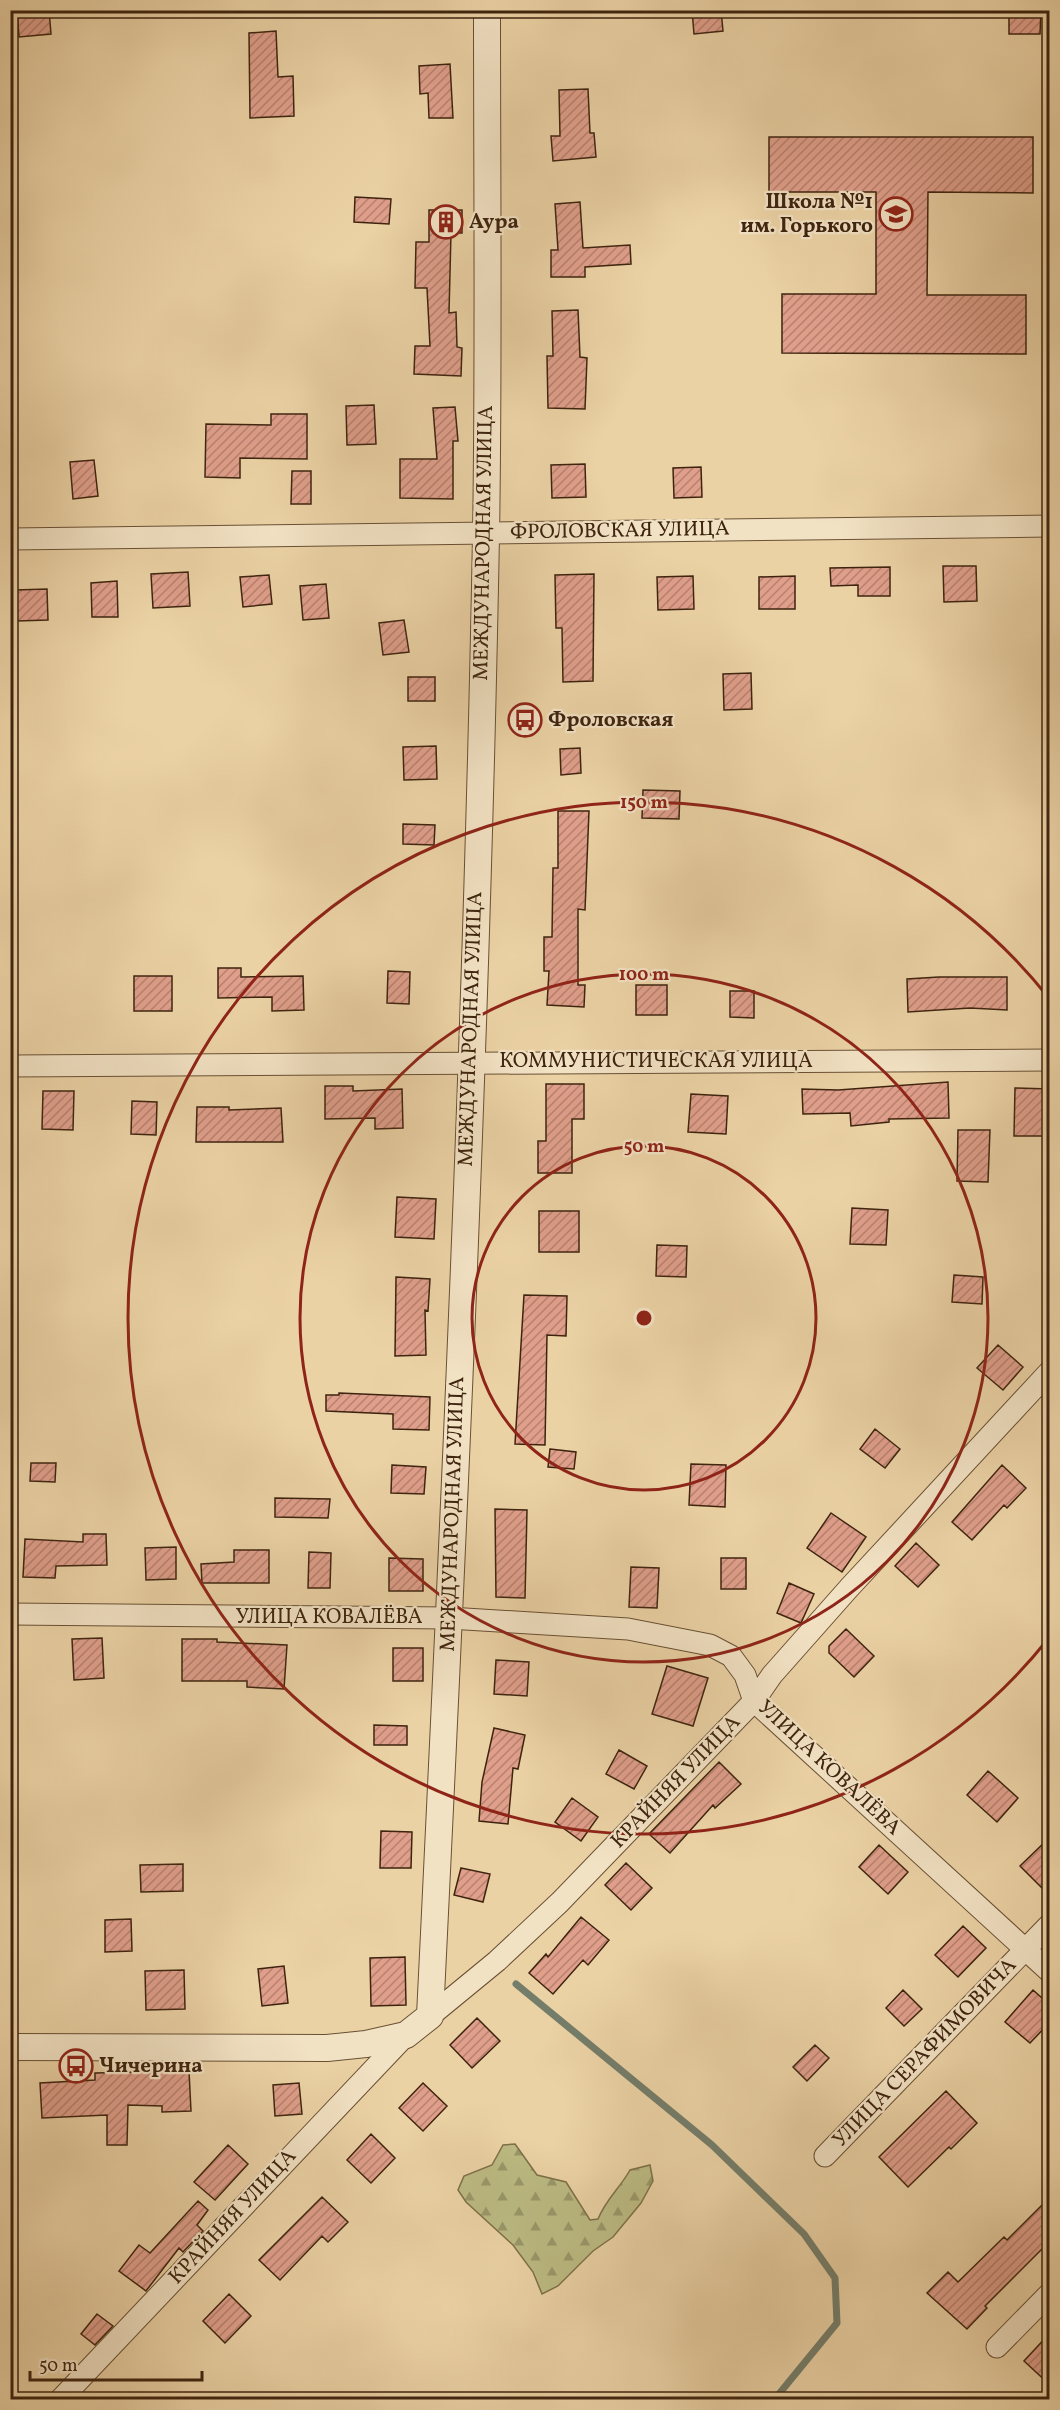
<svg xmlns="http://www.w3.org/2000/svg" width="1060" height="2410" font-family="Vollkorn,serif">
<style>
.forest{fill:url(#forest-firs);stroke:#7d7049;stroke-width:1.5}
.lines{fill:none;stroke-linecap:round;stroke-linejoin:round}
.stream{stroke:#747d6a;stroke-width:7}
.building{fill:url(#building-hatch);stroke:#3e240f;stroke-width:1.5}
.minor-casing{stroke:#695034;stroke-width:23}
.tertiary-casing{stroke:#695034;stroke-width:28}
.minor{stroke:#f2e2c4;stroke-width:21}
.tertiary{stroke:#f2e2c4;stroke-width:26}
.ring{fill:none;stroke:#8f2418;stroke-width:3}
.labels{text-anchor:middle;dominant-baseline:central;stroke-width:4.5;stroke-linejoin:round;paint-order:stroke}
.poi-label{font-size:21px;font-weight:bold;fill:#3e240f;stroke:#f2e2c4;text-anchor:start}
.street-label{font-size:21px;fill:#3e240f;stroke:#f2e2c4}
.centre{fill:#8f2418;stroke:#f2e2c4;stroke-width:3}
.ring-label{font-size:18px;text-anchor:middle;font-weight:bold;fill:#8f2418;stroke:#f2e2c4;stroke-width:4.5;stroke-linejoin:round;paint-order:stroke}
</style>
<defs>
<pattern id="forest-firs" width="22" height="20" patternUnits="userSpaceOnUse" patternTransform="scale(1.5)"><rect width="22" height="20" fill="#bcbb83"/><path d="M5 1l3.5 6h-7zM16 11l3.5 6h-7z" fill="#9a986a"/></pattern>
<pattern id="building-hatch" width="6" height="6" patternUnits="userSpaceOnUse" patternTransform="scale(1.5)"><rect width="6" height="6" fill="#e09f8b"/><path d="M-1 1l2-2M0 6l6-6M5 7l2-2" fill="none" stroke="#b78170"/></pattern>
</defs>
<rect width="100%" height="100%" fill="#ebd2a5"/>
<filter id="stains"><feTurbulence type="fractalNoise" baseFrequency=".00333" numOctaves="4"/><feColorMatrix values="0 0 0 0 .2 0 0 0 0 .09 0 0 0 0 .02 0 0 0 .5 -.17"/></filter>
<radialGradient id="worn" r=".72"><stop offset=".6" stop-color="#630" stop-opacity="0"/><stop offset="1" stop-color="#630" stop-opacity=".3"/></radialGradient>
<path class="forest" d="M515 2144 537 2175 566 2182 590 2220 598 2219C606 2199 620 2188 630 2170L650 2165 653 2181 641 2203 613 2237 593 2251 558 2286 542 2294 533 2272 513 2245 466 2202 458 2190 464 2176 492 2165 503 2145Z"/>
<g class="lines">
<path class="stream" d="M516 1984 712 2145 804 2234 835 2278 837 2323 774 2400"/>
</g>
<path class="building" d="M17 10H49L51 34 19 37Z
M692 10H721L723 31 694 34Z
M1009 10H1041L1040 34H1009Z
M276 31 278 77 293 76 294 116 250 118 249 33Z
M450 64 453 118H429L428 93 420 94 419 66Z
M588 89 590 133H594L596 157 553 161 551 136H560L559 90Z
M769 137H1033V193L928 192 927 295H1026V354L782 353V294H876V192H769Z
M355 197 391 199 389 224 354 222Z
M580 202 583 248 630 245 631 264 585 267V277H551V250H558L555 204Z
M429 210H462V233H451L449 313 456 312 457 347 462 348 461 376 414 374 415 346H430L427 288H415L416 242H429Z
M578 310 580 357 587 358 585 409 548 408 547 356H553L552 311Z
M374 405 376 444 347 445 346 406Z
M455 407 458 441H453V499L400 498V459H437L433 408Z
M271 414H307V459L240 458V478L205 477 206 424 271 425Z
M94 460 98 496 73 499 70 462Z
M585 464 586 497 552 498 551 465Z
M701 467 702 497 674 498 673 468Z
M292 471H311V504H291Z
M943 566H976L977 601 944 602Z
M890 567V596H858V585L831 586 830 568Z
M188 572 190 606 153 608 151 574Z
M594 574 593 681 563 682 562 628H556L555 575Z
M269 575 272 604 243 607 240 577Z
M693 576 694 609 658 610 657 577Z
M795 576V609H759V577Z
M117 581 118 617H92L91 583Z
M326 584 329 618 303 620 300 586Z
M47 589 48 620 17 621 15 590Z
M404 620 409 652 383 655 379 623Z
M751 673 752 709 724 710 723 674Z
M408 677H435V701H408Z
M436 746 437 779 404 780 403 747Z
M580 748 581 773 561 775 560 749Z
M643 790 680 791 679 819 642 818Z
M558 811H589L585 910 578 909V985H585L584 1007 547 1005 549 971H544V937H552L553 868H558Z
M403 824 435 825 434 845 403 844Z
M218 968H241V977L303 976 304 1010 272 1011V997L218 998Z
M388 971 410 972 409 1004 387 1003Z
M134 976H172V1011H134Z
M939 977H1007V1010L970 1008 908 1012 907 979Z
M636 985H667V1015H636Z
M730 991H754V1018L730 1017Z
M948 1082 949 1118 889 1119V1122L851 1126 850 1113 803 1114 802 1089 838 1090Z
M546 1084H584V1119H572V1173H538V1141H546Z
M325 1086H353V1091L402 1089 403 1128 375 1129V1118L325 1119Z
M1015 1088 1050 1089V1136H1014Z
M43 1091H74L73 1130 42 1129Z
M691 1094 728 1096 726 1134 688 1132Z
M132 1101 157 1102 156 1135 131 1134Z
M197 1107H229V1110L281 1108 283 1142H196Z
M958 1130H990L988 1182 957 1181Z
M397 1197 436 1199 434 1239 395 1237Z
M852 1208 888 1210 886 1245 850 1244Z
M539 1211H579V1252H539Z
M657 1245 687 1246 686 1277 656 1276Z
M954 1275 983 1277 982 1304 952 1302Z
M396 1277 430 1279 428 1311 425 1310 426 1355 395 1356Z
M524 1295 567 1296 566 1336 547 1335 545 1445 515 1444Z
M998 1345 1023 1367 1003 1390 977 1368Z
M339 1393 430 1397 429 1430 393 1429V1414L326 1411V1395H339Z
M875 1429 900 1449 885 1468 860 1449Z
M550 1449 576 1452 574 1469 548 1467Z
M31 1463H56L55 1482 30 1481Z
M691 1464 726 1465 725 1507 689 1505Z
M392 1465 426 1467 424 1494 391 1493Z
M1002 1465 1026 1488 1007 1508 1004 1505 972 1540 952 1522Z
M275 1498 330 1499 328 1518 275 1517Z
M495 1509 527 1510 525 1598 496 1597Z
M831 1513 866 1537 842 1572 807 1548Z
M83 1534H106L107 1565 56 1566 55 1578 23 1577 25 1539 83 1542Z
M916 1543 939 1565 918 1587 895 1566Z
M176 1547V1579L146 1580 145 1548Z
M234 1550H269V1583H202L201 1564 234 1562Z
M309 1552 331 1553 330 1588H308Z
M389 1558 423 1559V1591H389Z
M721 1558H746V1589H721Z
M631 1567 659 1568 657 1608 629 1607Z
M789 1583 814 1594 801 1623 777 1613Z
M846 1629 874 1656 854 1677 829 1653V1646Z
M102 1638 104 1678 74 1680 72 1639Z
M182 1639H217V1642L287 1645 284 1689 247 1687V1681H182Z
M393 1648H423V1681H393Z
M496 1660 529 1662 527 1696 494 1694Z
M667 1666 708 1678 693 1726 652 1714Z
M374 1725 407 1726V1745H374Z
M494 1728 525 1735 518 1769 513 1768 508 1824 479 1821 482 1782Z
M619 1750 647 1766 634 1789 606 1774Z
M719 1762 741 1784 715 1808 713 1805 670 1853 649 1834Z
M988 1771 1018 1798 997 1822 967 1795Z
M572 1798 598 1817 581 1841 555 1822Z
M381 1831 412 1832 411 1868H380Z
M1050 1837V1896L1020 1866Z
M879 1845 908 1872 888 1894 859 1867Z
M626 1863 652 1888 631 1910 605 1885Z
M183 1864V1891L141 1892 140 1865Z
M461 1868 490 1874 483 1902 454 1895Z
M581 1917 609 1940 588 1965 583 1960 553 1994 529 1973 546 1954 548 1957Z
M131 1919 132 1951 105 1952V1920Z
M963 1926 986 1948 958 1977 935 1955Z
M405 1957 406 2005 371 2006 370 1958Z
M284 1966 288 2003 262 2006 258 1969Z
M184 1970 185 2009 146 2010 145 1971Z
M903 1990 922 2009 904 2026 886 2008Z
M1033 1990 1050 2005V2022L1030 2043 1005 2022Z
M477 2018 500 2041 472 2068 450 2045Z
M815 2045 829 2058 807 2081 793 2067Z
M189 2071 191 2111 162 2112V2106L128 2105 127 2145H107V2115L42 2118 40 2083 95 2080V2073Z
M299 2083 302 2114 275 2116 273 2085Z
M423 2083 447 2106 423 2131 399 2108Z
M946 2091 977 2123 951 2149 949 2147 908 2187 879 2157Z
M371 2134 395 2158 371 2183 347 2160Z
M228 2145 248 2164 215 2200 194 2182Z
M322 2197 348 2222 328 2242 322 2236 280 2280 259 2260Z
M1050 2197V2241L985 2306 987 2308 967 2329 927 2293 948 2272 958 2282 1004 2237 1007 2240Z
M198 2201 208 2210 197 2225 203 2231 183 2252 179 2248 146 2291 119 2271 139 2245 150 2253Z
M229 2294 251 2316 225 2343 203 2321Z
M97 2314 113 2326 95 2345 81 2334Z
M1050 2333V2385L1024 2361Z"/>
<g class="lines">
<defs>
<path id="minor" d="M10 539 1050 526
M10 1066 1050 1060
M10 1614 449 1618 628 1629 710 1645 731 1656 745 1675 754 1701 1050 1972
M430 2016 497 1961 560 1902 754 1701 772 1675 849 1588 1050 1371
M825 2156 1050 1924
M997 2347 1050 2293
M60 2400 406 2035"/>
<path id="tertiary" d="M10 2047 327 2048 366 2044 406 2035 430 2016C454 1523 477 1029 486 535 489 360 487 185 487 10"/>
</defs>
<use href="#minor" class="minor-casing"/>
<use href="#tertiary" class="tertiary-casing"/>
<use href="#minor" class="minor"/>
<use href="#tertiary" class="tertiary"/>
</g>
<g class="ring">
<circle cx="644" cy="1318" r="172"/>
<circle cx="644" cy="1318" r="344"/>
<path d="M1048 1639A516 516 0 1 1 1048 997"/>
</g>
<defs>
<symbol id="school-ring" viewBox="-11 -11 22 22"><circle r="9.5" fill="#f2e2c4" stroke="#8f2418" stroke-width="1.5"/><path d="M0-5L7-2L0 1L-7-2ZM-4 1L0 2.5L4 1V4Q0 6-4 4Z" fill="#8f2418"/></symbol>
<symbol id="building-ring" viewBox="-11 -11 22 22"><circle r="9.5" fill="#f2e2c4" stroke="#8f2418" stroke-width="1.5"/><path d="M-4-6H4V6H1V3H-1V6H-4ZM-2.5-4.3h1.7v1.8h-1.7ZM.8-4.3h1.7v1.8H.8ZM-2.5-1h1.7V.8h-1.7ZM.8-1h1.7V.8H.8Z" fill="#8f2418"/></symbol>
<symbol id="bus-ring" viewBox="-11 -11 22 22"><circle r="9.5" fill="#f2e2c4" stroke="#8f2418" stroke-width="1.5"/><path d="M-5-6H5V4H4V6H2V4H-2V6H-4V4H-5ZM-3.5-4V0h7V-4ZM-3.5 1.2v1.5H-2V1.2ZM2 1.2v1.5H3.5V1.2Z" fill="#8f2418"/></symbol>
</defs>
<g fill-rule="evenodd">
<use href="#school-ring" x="877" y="195" width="38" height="38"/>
<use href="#building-ring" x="427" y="203" width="38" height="38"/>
<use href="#bus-ring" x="506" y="701" width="38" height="38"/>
<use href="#bus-ring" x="57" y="2047" width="38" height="38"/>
</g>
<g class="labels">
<g class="poi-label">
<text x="873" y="202" text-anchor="end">Школа №1<tspan x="873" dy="24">им. Горького</tspan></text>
<text x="469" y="222">Аура</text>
<text x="548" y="720">Фроловская</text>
<text x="99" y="2066">Чичерина</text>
</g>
<g class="street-label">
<text transform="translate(620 531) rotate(-1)">ФРОЛОВСКАЯ УЛИЦА</text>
<text transform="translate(484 543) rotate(-89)">МЕЖДУНАРОДНАЯ УЛИЦА</text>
<text transform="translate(471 1029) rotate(-88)">МЕЖДУНАРОДНАЯ УЛИЦА</text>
<text x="656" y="1061">КОММУНИСТИЧЕСКАЯ УЛИЦА</text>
<text transform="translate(453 1514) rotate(-88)">МЕЖДУНАРОДНАЯ УЛИЦА</text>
<text x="329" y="1617">УЛИЦА КОВАЛЁВА</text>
<text transform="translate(829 1768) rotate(43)">УЛИЦА КОВАЛЁВА</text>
<text transform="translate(676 1782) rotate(-46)">КРАЙНЯЯ УЛИЦА</text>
<text transform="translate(925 2053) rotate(-46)">УЛИЦА СЕРАФИМОВИЧА</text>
<text transform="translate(233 2217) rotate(-47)">КРАЙНЯЯ УЛИЦА</text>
</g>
</g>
<circle cx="644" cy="1318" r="9" class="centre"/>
<g class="ring-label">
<text x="644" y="808">150 m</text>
<text x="644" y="980">100 m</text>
<text x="644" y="1152">50 m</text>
</g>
<rect width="1060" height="2410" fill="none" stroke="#ebd2a5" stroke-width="36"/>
<rect x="12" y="12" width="1036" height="2386" fill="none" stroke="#3e240f" stroke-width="3"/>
<rect x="18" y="18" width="1024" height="2374" fill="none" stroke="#3e240f" stroke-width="1.5"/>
<path d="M30 2371v9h172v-9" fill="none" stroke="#3e240f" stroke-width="3"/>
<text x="39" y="2371" font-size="18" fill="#3e240f" stroke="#f2e2c4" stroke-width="4.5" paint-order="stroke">50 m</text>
<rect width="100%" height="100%" filter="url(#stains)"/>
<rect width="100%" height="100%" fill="url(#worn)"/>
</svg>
